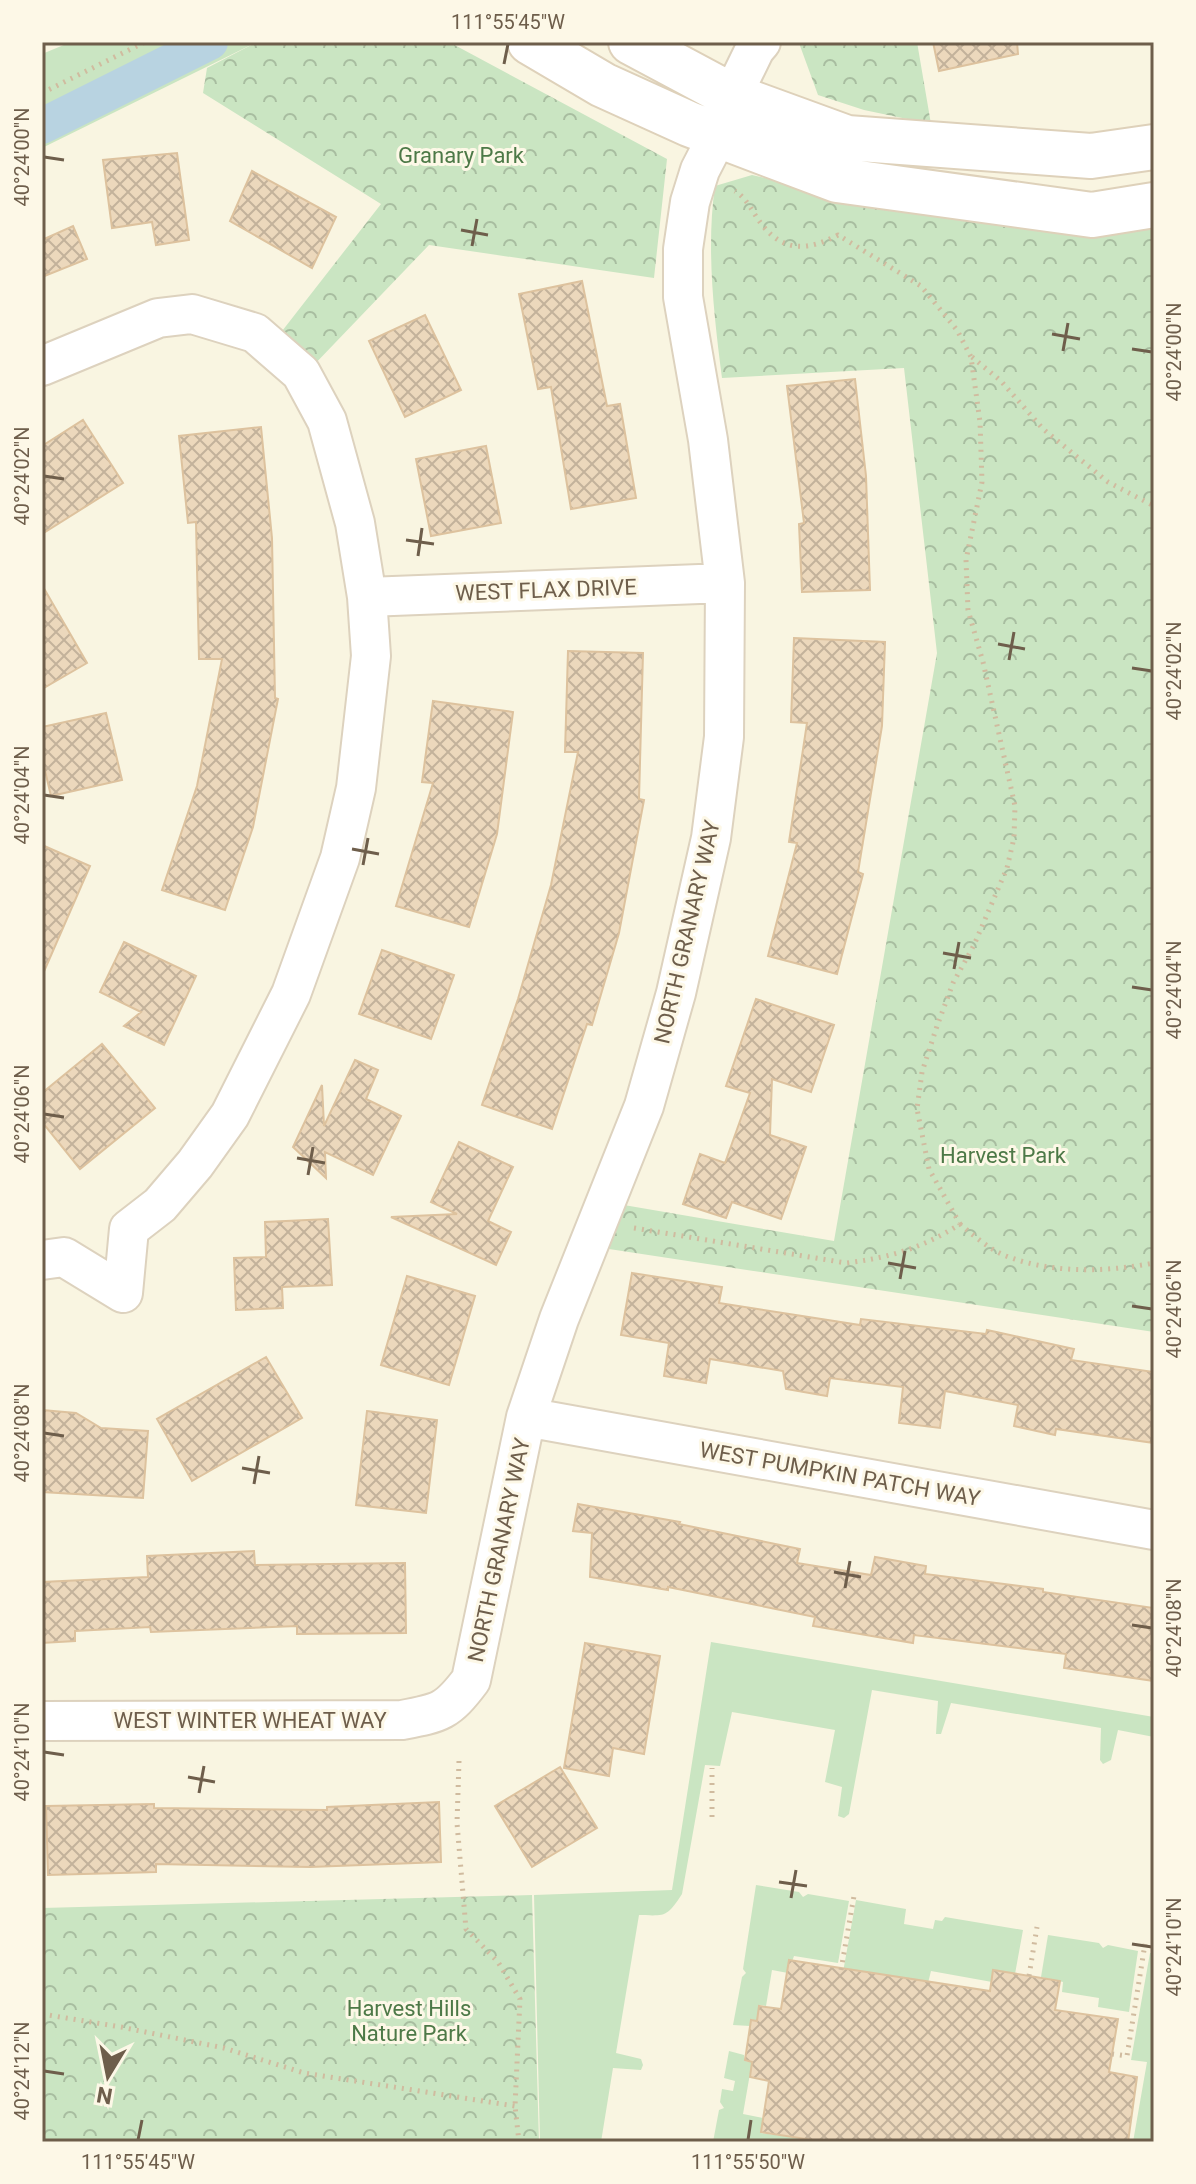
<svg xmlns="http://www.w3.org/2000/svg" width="1196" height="2184" font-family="Roboto,sans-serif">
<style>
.grass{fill:#cae5c2}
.forest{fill:url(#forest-crowns)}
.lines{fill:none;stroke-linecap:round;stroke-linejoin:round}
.canal{stroke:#b8d3e1;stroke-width:36}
.building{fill:url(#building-cross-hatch);stroke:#ddc29e;stroke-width:2}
.street-casing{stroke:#ddd2be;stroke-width:42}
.secondary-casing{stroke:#ded1ba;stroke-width:48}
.path{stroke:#d0bb9f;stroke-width:5;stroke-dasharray:2 6;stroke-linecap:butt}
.street{stroke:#fff;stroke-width:38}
.secondary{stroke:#fff;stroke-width:44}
.ticks{fill:none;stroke:#6e5e4b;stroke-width:3}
.labels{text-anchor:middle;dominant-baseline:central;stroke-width:6;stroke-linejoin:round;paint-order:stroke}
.park-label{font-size:22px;fill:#4d7947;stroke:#fdf8e7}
.street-label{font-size:22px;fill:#6e5e4b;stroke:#fdf8e7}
.neatline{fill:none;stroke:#6e5e4b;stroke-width:3}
.ticks-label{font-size:20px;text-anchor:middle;fill:#6e5e4b}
</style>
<defs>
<pattern id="forest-crowns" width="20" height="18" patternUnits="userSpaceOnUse" patternTransform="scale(2)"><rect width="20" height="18" fill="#cae5c2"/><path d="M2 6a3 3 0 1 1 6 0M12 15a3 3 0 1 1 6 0" fill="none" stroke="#a8bda0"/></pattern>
<pattern id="building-cross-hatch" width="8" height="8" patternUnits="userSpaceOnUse" patternTransform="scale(2)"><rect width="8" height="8" fill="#ecd8bc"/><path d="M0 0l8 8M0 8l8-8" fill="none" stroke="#c3b29b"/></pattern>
</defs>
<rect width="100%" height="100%" fill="#f9f5e1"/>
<path class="grass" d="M71 42H257L42 148V54Z
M711 1642 1154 1717V1737L1118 1730 1111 1760 1103 1764 1100 1760 1101 1728 951 1703 941 1734H936L938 1701 872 1690 849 1814 844 1818 838 1816 842 1787 825 1782 835 1730 732 1712 720 1766 705 1765 682 1894C667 1917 666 1916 639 1915L616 2053 641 2059 643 2065 641 2070 613 2068 601 2142H540L534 1895 672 1890Z
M756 1885 799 1892 803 1897 808 1894 849 1901 838 1963 794 1956 788 1973 772 1970 766 2006 760 2005 757 2021 750 2019V2026L733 2025 742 1977 746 1973 743 1969Z
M856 1900 906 1909 904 1924 933 1929 935 1920 942 1921 945 1917 1023 1930 1015 1974 992 1982 931 1971 927 1987 843 1972Z
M1048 1935 1099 1943 1103 1948 1108 1945 1138 1951 1129 2012 1098 2007 1099 1998 1062 1992 1063 1982 1041 1977Z
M1150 1953H1154V2142H1133L1147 2062 1131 2060Z
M729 2051 744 2055 745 2061 752 2062 743 2114 763 2118 761 2133 808 2139V2142H713L719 2110 724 2108 720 2102 722 2089 733 2091 735 2081 724 2078Z"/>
<path class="forest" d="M257 42H449L667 159 654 278 429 245 311 368 279 335 381 204 203 93 207 68Z
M917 42 931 124 864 110 818 95 799 43Z
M752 175 920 212 1154 223V1332L609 1249 618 1204 834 1241 937 653 904 368 722 378C714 316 706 248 715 186Z
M532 1895 539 2142H42V1908Z"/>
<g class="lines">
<path class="canal" d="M42 126 210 42"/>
</g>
<path class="building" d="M933 42H1017L1018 54 939 71Z
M177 153 189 240 156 245 152 222 112 228 103 160Z
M252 171 336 217 312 268 230 221Z
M73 226 87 259 42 277V240Z
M582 281 607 406 620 404 636 498 571 509 551 387 538 389 519 294Z
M425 315 461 390 405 417 369 341Z
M855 379 866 476 870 590 802 592 799 524 804 523 787 386Z
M83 420 123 483 42 534V446Z
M261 427 272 538 275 698 278 699 253 827 225 910 162 890 197 786 222 659H199L196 522 188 523 179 436Z
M486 446 501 523 431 536 416 459Z
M42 585 87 663 42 689Z
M794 638 885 642 882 726 858 872 863 874 837 974 768 956 797 843 789 842 807 723 791 722Z
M568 651 643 653 639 799 644 800 619 933 592 1025 587 1024 552 1129 482 1105 518 999 551 885 578 752H565Z
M433 701 513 712 497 834 469 927 396 906 433 783 422 782Z
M106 713 122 780 51 796 42 758V727Z
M42 845 90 866 42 976Z
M124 942 196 976 164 1045 124 1026 141 1012 100 992Z
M382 950 454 975 431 1039 359 1014Z
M756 999 834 1025 811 1092 772 1079 770 1135 806 1147 781 1219 732 1202 726 1218 683 1204 700 1154 725 1163 750 1093 726 1086Z
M102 1044 155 1108 80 1169 42 1122V1093Z
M355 1060 378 1070 366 1099 401 1116 373 1175 325 1152 326 1178 293 1147 322 1085 324 1126Z
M459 1142 513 1167 488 1221 511 1232 496 1265 391 1217 457 1214 431 1202Z
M328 1219 332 1285 282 1287 283 1308 236 1310 234 1258 266 1257 265 1222Z
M632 1273 722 1287 719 1303 860 1325 861 1319 986 1334 987 1330 1074 1349 1071 1360 1154 1372V1443L1056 1429 1055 1435 1014 1426 1018 1405 945 1391 940 1428 899 1423 903 1387 830 1378 827 1396 786 1389 783 1371 710 1359 706 1383 664 1376 669 1343 621 1335Z
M407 1276 475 1296 449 1385 381 1365Z
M266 1357 302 1418 192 1481 157 1419Z
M42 1410 76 1413 101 1428 148 1431 143 1498 42 1492Z
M367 1411 437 1420 426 1513 356 1505Z
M578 1504 680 1522 679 1524 800 1549 797 1563 871 1575 875 1557 926 1566 925 1574 1043 1589V1592L1154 1608V1681L1064 1668 1066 1654 914 1635 913 1643 813 1626 815 1617 668 1587V1590L590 1577 592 1533 573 1531Z
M254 1551 255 1565 405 1563 406 1633 297 1634V1626L151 1632 150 1627 75 1631V1641L42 1643V1582L148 1577 147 1556Z
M585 1643 660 1656 644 1754 613 1748 609 1776 564 1768Z
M560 1767 597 1828 532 1867 495 1806Z
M439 1802 441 1862 310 1867 156 1864V1872L48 1875 46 1806 154 1804V1808L327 1810V1807Z
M789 1960 990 1991 993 1970 1060 1981 1055 2010 1118 2019 1109 2072 1137 2077 1128 2142H825L761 2132 769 2081 750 2077 752 2062 745 2060 751 2020 757 2021 759 2006 781 2009Z"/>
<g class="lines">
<defs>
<path id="street" d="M42 366 158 318 192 314 255 333 301 373 327 421 355 523 367 597 371 656 356 788 340 858 291 994 230 1115 195 1164 160 1205 129 1229 123 1293 64 1257 42 1260
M367 597 725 583
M526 1417 1154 1530
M42 1721 402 1720C440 1713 447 1712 471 1680L526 1417 559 1319 644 1106 676 993 711 838 724 737 725 583 708 440 683 297V249L690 202 700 170 717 137 732 96 755 49 761 42"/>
<path id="secondary" d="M530 42 603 85 689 124 837 180 1092 215 1154 205
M631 42 732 96 847 138 1091 156 1154 147"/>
</defs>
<use href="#street" class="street-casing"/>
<use href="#secondary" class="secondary-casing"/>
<path class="path" d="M42 93 145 42
M972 357 1001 381 1043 429 1108 482 1154 506
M960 1224C974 1236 989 1249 1006 1256 1053 1274 1106 1272 1154 1263
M634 1228 846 1263C888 1258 923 1248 960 1224L929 1169 917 1109 922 1072 937 1026 953 983 974 945 1007 868 1014 838 1015 806 983 662 968 610 966 560 982 482 980 422 971 357 957 330 921 286 838 235C809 250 785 253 763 226 753 214 748 199 735 191
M459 1761 457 1823 466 1929 498 1962 520 1999 515 2106 519 2142
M712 1817V1768
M841 1970 854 1896
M1029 1976 1037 1927
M42 2014 121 2027 224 2048 304 2073 515 2106
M1112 2054 1127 2056 1145 1944
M811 2142V2140"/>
<use href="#street" class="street"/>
<use href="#secondary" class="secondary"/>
</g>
<path class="ticks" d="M504 64 508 44M44 157 64 160M461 230 488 235M472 246 477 219M1052 334 1080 339M1132 349 1152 352M1063 351 1068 323M44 476 64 479M406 540 434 544M418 556 422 528M998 644 1025 649M1009 660 1014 632M1132 668 1152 671M44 795 64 798M352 849 379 854M363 865 368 838M943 953 971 958M954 969 959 942M1132 987 1152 990M44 1114 64 1117M297 1158 325 1163M308 1175 313 1147M888 1263 916 1268M900 1279 905 1251M1132 1306 1152 1309M44 1433 64 1436M242 1468 270 1473M254 1484 259 1456M834 1572 861 1577M845 1588 850 1561M1132 1625 1152 1628M44 1752 64 1755M188 1777 215 1782M199 1793 204 1766M779 1882 807 1886M791 1898 796 1870M1132 1944 1152 1947M44 2071 64 2074M138 2140 142 2120M748 2140 751 2120"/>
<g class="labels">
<g class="park-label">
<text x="461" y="155">Granary Park</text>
<text x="1003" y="1155">Harvest Park</text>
<text x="409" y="2008">Harvest Hills<tspan x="409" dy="25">Nature Park</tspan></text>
</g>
<g class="street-label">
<text transform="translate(546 590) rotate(-2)">WEST FLAX DRIVE</text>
<text transform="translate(687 932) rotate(-77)">NORTH GRANARY WAY</text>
<text transform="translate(840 1474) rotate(10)">WEST PUMPKIN PATCH WAY</text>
<text transform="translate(499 1550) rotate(-78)">NORTH GRANARY WAY</text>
<text x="250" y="1720">WEST WINTER WHEAT WAY</text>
</g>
</g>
<rect width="1196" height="2184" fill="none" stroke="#fdf8e7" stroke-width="88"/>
<g transform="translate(108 2076) rotate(190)" stroke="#fdf8e7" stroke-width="6" paint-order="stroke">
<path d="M0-6L14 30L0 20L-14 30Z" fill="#6e5e4b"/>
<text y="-12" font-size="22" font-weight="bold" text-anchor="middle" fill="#6e5e4b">N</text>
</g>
<rect x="44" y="44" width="1108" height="2096" class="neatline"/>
<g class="ticks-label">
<text x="508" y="29">111°55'45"W</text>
<text transform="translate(22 157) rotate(-90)" y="7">40°24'00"N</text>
<text transform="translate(1174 352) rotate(-90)" y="7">40°24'00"N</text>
<text transform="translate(22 476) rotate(-90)" y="7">40°24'02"N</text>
<text transform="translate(1174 671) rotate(-90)" y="7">40°24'02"N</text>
<text transform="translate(22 795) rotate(-90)" y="7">40°24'04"N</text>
<text transform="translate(1174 990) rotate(-90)" y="7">40°24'04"N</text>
<text transform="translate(22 1114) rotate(-90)" y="7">40°24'06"N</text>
<text transform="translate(1174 1309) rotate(-90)" y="7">40°24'06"N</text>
<text transform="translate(22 1433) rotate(-90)" y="7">40°24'08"N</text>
<text transform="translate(1174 1628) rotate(-90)" y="7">40°24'08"N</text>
<text transform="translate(22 1752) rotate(-90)" y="7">40°24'10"N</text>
<text transform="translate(1174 1947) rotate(-90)" y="7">40°24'10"N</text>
<text transform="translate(22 2071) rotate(-90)" y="7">40°24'12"N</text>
<text x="138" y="2169">111°55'45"W</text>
<text x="748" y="2169">111°55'50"W</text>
</g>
</svg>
